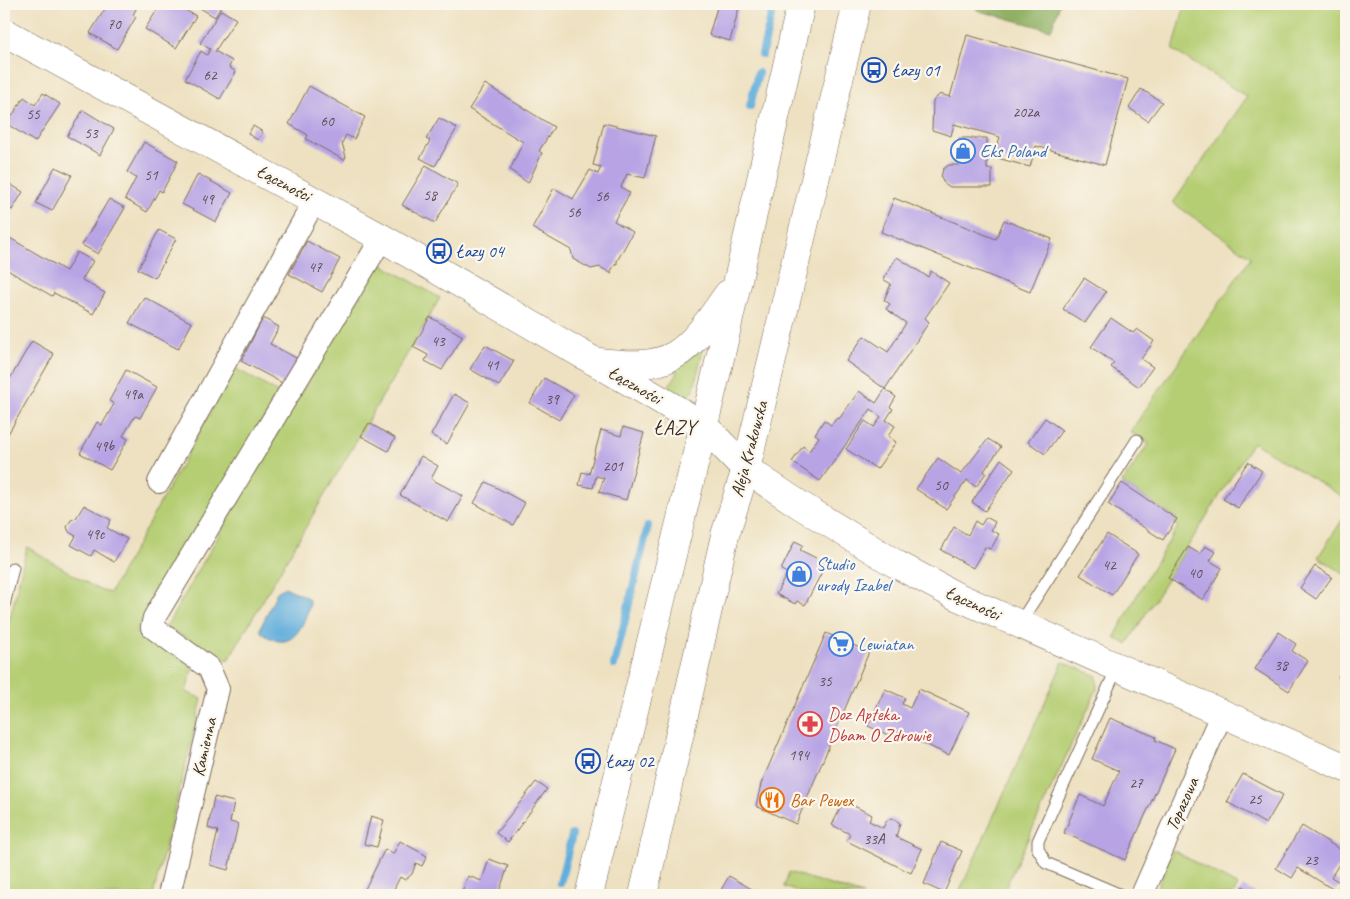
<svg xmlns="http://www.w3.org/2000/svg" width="1350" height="899" font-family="Caveat,sans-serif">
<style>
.green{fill:#b5ce73;stroke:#787c48}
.forest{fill:#90b165;stroke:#666e42}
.water{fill:#63afdc;stroke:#4f6c7d}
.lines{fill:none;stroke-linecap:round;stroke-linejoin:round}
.stream{stroke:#63afdc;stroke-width:8}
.building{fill:#b8a4e5}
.lane-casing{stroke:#7a6a57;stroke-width:13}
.street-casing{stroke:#7a6a57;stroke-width:24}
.secondary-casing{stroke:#7a6a57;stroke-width:29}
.primary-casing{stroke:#7a6a57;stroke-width:29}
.lane{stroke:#fff;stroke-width:11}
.street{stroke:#fff;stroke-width:22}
.secondary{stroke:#fff;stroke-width:28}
.primary{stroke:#fff;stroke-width:28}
.labels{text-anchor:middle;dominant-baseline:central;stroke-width:4.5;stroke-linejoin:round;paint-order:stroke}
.number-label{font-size:15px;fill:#5a4850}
.transit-label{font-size:18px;fill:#164399;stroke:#fbf7ec;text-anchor:start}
.shop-label{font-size:18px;fill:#366cbe;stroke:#fbf7ec;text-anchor:start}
.street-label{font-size:18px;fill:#3b2a1e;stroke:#fbf7ec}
.health-label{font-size:18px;fill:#be3a42;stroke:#fbf7ec;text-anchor:start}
.food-label{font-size:18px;fill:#c56008;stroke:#fbf7ec;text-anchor:start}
.quarter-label{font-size:20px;letter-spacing:1px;fill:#3b2a1e;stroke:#fbf7ec}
</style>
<rect width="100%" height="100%" fill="#fbf7ec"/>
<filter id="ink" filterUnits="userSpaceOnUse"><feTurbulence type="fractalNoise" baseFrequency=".02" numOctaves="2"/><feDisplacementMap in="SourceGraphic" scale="10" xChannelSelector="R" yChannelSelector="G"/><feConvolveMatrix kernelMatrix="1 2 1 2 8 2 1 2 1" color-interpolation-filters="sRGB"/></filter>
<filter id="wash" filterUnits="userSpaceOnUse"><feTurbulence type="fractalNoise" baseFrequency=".0096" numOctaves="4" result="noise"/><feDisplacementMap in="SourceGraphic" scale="20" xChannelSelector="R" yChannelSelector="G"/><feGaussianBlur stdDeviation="1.12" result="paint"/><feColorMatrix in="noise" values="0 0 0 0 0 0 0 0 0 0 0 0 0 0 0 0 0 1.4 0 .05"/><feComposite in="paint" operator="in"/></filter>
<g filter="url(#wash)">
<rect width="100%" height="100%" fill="#eee1c1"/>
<path class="green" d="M1185 4H1346V499L1253 442 1127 644 1114 638 1148 575 1178 527 1174 524 1177 519 1122 483 1149 443 1130 432 1251 257 1173 203 1247 97 1173 50Z
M380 263 440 298 228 660 166 627 295 403Z
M700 349 702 354 693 392 687 397 666 389 677 375 676 366Z
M235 368 280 394 135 632 193 666 186 692 202 699 153 895H4V644L27 547 99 590 110 593Z
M1346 514V575L1318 557Z
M1063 662 1097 676V689L1002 895H958Z
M1173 850 1238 886 1233 895H1154Z
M789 872 863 895H807L784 887Z"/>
<path class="forest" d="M978 4H1060L1051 30 976 10Z"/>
<path class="water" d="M285 587 308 598 310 604C302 631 290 654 262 633L260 629 277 592Z"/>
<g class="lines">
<path class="stream" d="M762 54 774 4
M750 106 758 73
M614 665 648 526
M560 883 572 835"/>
</g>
<g id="blocks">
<path class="building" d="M108 4H131L137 7 133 15 136 17 117 49 90 33Z
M161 4H174L196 16 176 48 145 29Z
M203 4H223L215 17 200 8Z
M718 4H740L730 41 709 35Z
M221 10 236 19 215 51 232 61 229 67 236 72 220 99 185 79 201 51 207 55 210 49 200 43Z
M967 35 1128 79 1105 165 1036 146 1030 167 994 157 1000 137 954 124 951 136 932 130 933 101 940 94 950 97Z
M485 84 554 127 539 151 542 153 528 183 510 170 523 142 469 109Z
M309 86 365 117 354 139 346 135 342 143 346 157 344 160 306 139 308 135 289 124Z
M1141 89 1162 102 1148 121 1129 108Z
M43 93 60 104 35 142 7 124 24 97 35 105Z
M83 110 114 129 100 155 67 136Z
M439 118 457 128 435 166 420 158 430 141 426 139Z
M604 123 656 136 645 178 627 174 621 187 630 193 614 221 633 232 617 261V264L616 263 611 271 612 274 600 267 591 269 573 259 571 250 532 228 554 188 573 199 590 170 598 174 601 167 593 165Z
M253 126 263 132 258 140 248 134Z
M959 138H987V169H992V187H950L944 183 941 177 943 169 949 165H959Z
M144 142 178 161 162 192 159 190 147 212 125 199 136 178 127 172Z
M426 165 458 184 435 223 402 205Z
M55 167 72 175 52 211 36 203Z
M198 174 232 193 216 222 182 204Z
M10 184 23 192 12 210 4 205V195Z
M894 198 996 239 1004 220 1052 239 1030 292 881 232Z
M109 199 125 208 98 254 82 245Z
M159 230 176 239 155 278 138 269Z
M10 238 66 271 77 252 93 261 82 280 105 293 93 314 54 293 52 296 4 268V249Z
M307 241 340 259 322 292 289 274Z
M897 257 928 277 931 271 949 283 925 318 929 322 885 389 846 361 864 336 888 352 906 323 886 309 890 304 884 300 891 284 883 279Z
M1084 278 1106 292 1085 323 1063 309Z
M144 297 192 323 178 349 129 323Z
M430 317 463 336 442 370 425 361 428 355 413 347Z
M263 318 279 327 270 344 300 360 286 385 241 361Z
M1111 318 1133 333 1137 329 1154 341 1141 359 1153 367 1139 387 1111 367 1114 363 1091 347Z
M32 341 54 354 4 441V389Z
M485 345 514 361 499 386 470 369Z
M126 370 157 387 140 418 135 416 123 436 128 439 110 470 80 453 97 422 102 425 114 404 109 401Z
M544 378 574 395 559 420 530 403Z
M885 389 896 397 890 407 893 409 886 420 895 426 888 436 896 442 877 469 846 449 865 421 874 427 881 417 871 409 820 481 792 462 803 446 809 451 819 437 815 434 824 420 831 425 837 418 839 419 859 391 876 403Z
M454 394 470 403 447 444 431 435Z
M1045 418 1062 430 1045 454 1028 442Z
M369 423 395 438 388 451 361 436Z
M623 427 644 433 626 500 599 492 604 478 596 476 593 488 579 485 582 472 589 474 601 430 621 436Z
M988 439 1001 447 984 471 986 473 976 487 967 480 946 509 916 489 938 458 961 474Z
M421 456 438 466 431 479 463 496 448 522 400 495Z
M1001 459 1014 469 985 511 972 502Z
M1248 462 1262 471 1238 508 1223 499Z
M486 482 525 503 513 525 474 503Z
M1122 483 1177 519 1163 540 1108 504Z
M84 505 111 520 107 528 127 539 114 562 94 550 91 556 71 545 76 536 69 532 67 527 71 520 76 518Z
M986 517 995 522 991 530 999 534 991 549 985 547 973 568 941 550 954 527 968 535 975 521 981 525Z
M1107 534 1138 554 1112 595 1080 575Z
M795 541 803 545 800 550 816 558 825 566 805 605 797 601 795 604 776 594 787 573 781 570Z
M1205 546 1216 552 1210 561 1222 568 1203 600 1168 578 1188 547 1200 554Z
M1315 566 1332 577 1316 599 1300 588Z
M1278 632 1296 644 1292 651 1308 661 1289 691 1255 669Z
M826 633 869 652 796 824 756 806 761 784Z
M1346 664V682L1338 677Z
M885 689 905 698 902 704 910 708 919 689 969 712 949 755 891 729 888 735 868 726Z
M1110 718 1156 737 1155 740 1175 749 1125 860 1064 833 1080 795 1103 806 1119 771 1092 759Z
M1243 774 1283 795 1266 824 1227 802Z
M536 782 547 789 508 842 496 833Z
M214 797 234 802 230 822 238 824 228 870 210 865 218 831 208 828Z
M844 801 872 815 869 821 883 828 887 820 892 818 900 823 896 837 922 849 911 873 847 841 850 834 832 825Z
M371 816 384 820 377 847 364 844Z
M1302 826 1346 853 1331 877 1341 883 1336 891 1298 868 1292 878 1276 868Z
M400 841 427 856 422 866 416 863 412 874 405 880 400 877 391 895H362L385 849 393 854Z
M941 842 962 851 944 893 924 884Z
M489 859 508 866 498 895H461L468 876 482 881Z
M729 876 762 895H718Z
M1243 886 1258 895H1237Z"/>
</g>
</g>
<g filter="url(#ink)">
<use href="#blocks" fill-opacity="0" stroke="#7a6a57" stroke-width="1"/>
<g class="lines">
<defs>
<path id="lane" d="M4 605 13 568
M1019 624 1137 440
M1118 666 1038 841V849L1046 863 1121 895"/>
<path id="street" d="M159 482 315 200
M169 895 218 689 209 668 152 627 154 618 382 238
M1142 895 1222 713"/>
<path id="secondary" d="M4 32 382 238 654 396 704 426 746 469 800 505 896 564 956 596 1346 768"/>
<path id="primary" d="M594 361C674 372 684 357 728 294
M589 895 718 367 801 4
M643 895 725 535 746 469 857 4"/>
</defs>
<use href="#lane" class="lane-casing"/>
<use href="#street" class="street-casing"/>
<use href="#secondary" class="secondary-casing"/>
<use href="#primary" class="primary-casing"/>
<use href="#lane" class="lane"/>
<use href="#street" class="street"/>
<use href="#secondary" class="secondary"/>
<use href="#primary" class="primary"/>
</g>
</g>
<defs>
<symbol id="bus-ring" viewBox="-11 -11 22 22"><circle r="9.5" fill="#fbf7ec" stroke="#1a4fb4" stroke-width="1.5"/><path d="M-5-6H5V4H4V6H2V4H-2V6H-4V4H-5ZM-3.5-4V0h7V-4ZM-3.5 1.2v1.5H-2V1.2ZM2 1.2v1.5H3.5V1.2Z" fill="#1a4fb4"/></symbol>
<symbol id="shop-ring" viewBox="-11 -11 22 22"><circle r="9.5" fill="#fbf7ec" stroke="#3f7fe0" stroke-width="1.5"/><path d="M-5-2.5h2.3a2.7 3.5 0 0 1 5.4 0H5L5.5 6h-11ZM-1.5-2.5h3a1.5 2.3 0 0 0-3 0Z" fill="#3f7fe0"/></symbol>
<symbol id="supermarket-ring" viewBox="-11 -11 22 22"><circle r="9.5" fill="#fbf7ec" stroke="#3f7fe0" stroke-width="1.5"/><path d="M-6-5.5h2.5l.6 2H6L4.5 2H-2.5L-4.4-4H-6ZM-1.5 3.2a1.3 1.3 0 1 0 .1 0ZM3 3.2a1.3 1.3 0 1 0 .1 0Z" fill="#3f7fe0"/></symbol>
<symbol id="pharmacy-ring" viewBox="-11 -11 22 22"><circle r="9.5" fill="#fbf7ec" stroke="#e0444e" stroke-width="1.5"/><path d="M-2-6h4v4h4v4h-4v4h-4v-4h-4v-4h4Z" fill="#e0444e"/></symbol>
<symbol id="restaurant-ring" viewBox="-11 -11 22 22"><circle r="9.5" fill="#fbf7ec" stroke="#e8710a" stroke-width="1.5"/><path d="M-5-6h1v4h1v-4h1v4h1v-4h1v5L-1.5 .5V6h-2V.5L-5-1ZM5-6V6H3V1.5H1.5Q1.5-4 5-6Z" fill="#e8710a"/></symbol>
</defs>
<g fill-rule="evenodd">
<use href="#bus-ring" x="860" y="56" width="28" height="28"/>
<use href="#shop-ring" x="949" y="137" width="28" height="28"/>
<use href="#bus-ring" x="425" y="237" width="28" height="28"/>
<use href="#shop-ring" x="785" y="560" width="28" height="28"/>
<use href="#supermarket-ring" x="827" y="630" width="28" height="28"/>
<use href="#pharmacy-ring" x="796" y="710" width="28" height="28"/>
<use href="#bus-ring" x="574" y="747" width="28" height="28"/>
<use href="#restaurant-ring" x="758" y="786" width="28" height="28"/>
</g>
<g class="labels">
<g class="number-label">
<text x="114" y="24">70</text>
<text x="210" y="75">62</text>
<text x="1026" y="112">202a</text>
<text x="33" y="114">55</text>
<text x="327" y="121">60</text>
<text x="91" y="133">53</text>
<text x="151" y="175">51</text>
<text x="430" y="195">58</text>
<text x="602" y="196">56</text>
<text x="207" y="199">49</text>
<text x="574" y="212">56</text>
<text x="315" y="267">47</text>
<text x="438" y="341">43</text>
<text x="492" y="365">41</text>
<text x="133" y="394">49a</text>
<text x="552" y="399">39</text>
<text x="104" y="446">49b</text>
<text x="613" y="466">201</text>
<text x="941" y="485">50</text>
<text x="95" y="534">49c</text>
<text x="1109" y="565">42</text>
<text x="1195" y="573">40</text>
<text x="1281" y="665">38</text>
<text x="825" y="681">35</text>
<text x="799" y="755">194</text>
<text x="1136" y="783">27</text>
<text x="1255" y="799">25</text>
<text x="874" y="839">33A</text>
<text x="1311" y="860">23</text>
</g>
<g class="transit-label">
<text x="892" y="70">Łazy 01</text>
<text x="456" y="251">Łazy 04</text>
<text x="606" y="761">Łazy 02</text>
</g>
<g class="shop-label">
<text x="980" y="151">Eks Poland</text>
<text x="816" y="564">Studio<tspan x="816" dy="21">urody Izabel</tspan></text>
<text x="858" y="644">Lewiatan</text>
</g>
<g class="street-label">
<text transform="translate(284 183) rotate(28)">Łączności</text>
<text transform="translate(635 385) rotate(30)">Łączności</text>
<text transform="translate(749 449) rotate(-75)">Aleja Krakowska</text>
<text transform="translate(973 603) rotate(25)">Łączności</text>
<text transform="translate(204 747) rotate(-77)">Kamienna</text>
<text transform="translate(1182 804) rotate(-66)">Topazowa</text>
</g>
<g class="health-label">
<text x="828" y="714">Doz Apteka.<tspan x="828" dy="21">Dbam O Zdrowie</tspan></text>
</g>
<g class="food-label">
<text x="790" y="800">Bar Pewex</text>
</g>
<g class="quarter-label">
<text x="675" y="427">ŁAZY</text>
</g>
</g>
<rect width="1350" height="899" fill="none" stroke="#fbf7ec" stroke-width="20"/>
</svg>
